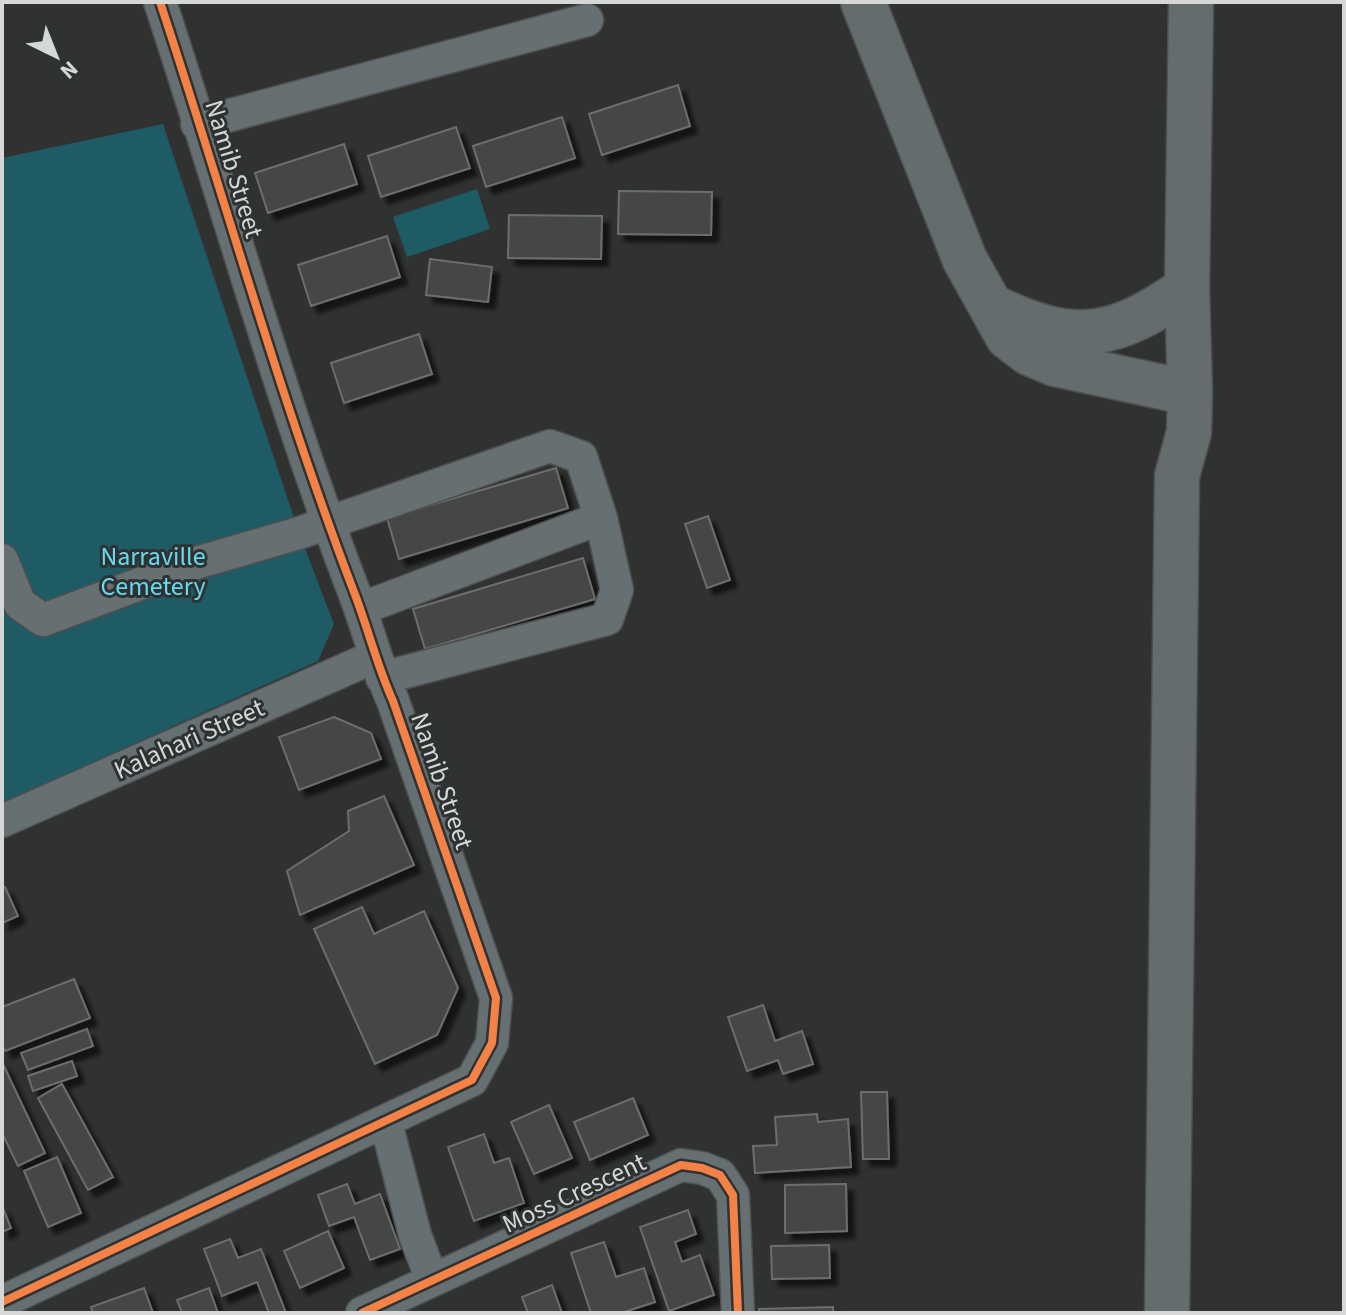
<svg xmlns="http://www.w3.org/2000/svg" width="1346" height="1315" font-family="'Source Sans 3',sans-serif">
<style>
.green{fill:#1f5b65}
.building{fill:#454646;stroke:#6c6e6e;stroke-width:2;filter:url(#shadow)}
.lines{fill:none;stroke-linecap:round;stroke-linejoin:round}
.minor-casing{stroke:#4e4f4f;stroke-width:35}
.highway-casing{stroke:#4e4f4f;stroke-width:47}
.minor{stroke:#666f71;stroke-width:32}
.highway{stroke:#646c6d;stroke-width:44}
.cycleway-casing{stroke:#2f3232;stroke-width:13}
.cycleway{stroke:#f48246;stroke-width:8}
.labels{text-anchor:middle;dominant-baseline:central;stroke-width:6;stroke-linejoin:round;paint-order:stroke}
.street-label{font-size:26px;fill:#d6d8d8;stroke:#2f3232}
.park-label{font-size:26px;fill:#67d9ed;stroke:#2f3232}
</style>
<defs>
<filter id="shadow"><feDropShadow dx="7" dy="7" stdDeviation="2" flood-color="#0009"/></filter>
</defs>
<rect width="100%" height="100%" fill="#303131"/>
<path class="green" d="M163 124 299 533 334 624 318 661 2 803V158Z
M477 189 490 229 407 257 393 217Z"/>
<path class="building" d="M678 85 690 126 602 155 589 114Z
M562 117 575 158 486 187 473 146Z
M456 127 470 168 381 197 368 156Z
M344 144 357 184 268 213 255 173Z
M619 191 712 192 711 235 618 234Z
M509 215 602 216 601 259 508 258Z
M387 236 400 277 311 306 298 265Z
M430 259 492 267 488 302 426 295Z
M419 334 432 374 344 403 331 363Z
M556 468 568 508 399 559 387 518Z
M708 516 730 580 707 588 685 524Z
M583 558 595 599 425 649 413 609Z
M334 717 371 733 381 759 299 790 279 737Z
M384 796 414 865 300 915 287 871 349 831 348 811Z
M5 887 18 916 2 923V888Z
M362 907 374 934 424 911 458 988 437 1035 375 1064 314 929Z
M74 979 90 1018 5 1051 2 1044V1007Z
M763 1005 775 1041 802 1031 813 1064 783 1074 778 1060 747 1071 728 1017Z
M87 1029 93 1046 28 1070 21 1053Z
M72 1061 77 1076 33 1091 28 1076Z
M2 1062 45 1153 18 1166 2 1133Z
M62 1084 113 1177 88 1190 38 1098Z
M861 1092H887L889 1159H863Z
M633 1098 648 1135 590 1160 574 1122Z
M549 1105 572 1158 534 1174 511 1122Z
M817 1114 818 1122 848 1119 851 1167 755 1173 753 1146 777 1145 775 1117Z
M484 1134 494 1163 509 1158 524 1203 474 1221 448 1147Z
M57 1157 81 1213 48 1227 24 1171Z
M347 1184 355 1204 380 1194 400 1249 370 1260 354 1217 329 1226 318 1195Z
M846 1184 847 1231 785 1233V1185Z
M2 1206 11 1228 2 1232Z
M688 1210 696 1234 675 1242 682 1262 700 1255 714 1295 669 1311 640 1227Z
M328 1231 344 1268 300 1288 284 1251Z
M230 1239 238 1258 261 1249 286 1313H269L257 1282 222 1296 204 1249Z
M604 1242 616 1277 644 1268 655 1302 621 1313H591L571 1253Z
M829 1245 830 1278 772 1279 771 1246Z
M552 1285 562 1313H528L522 1297Z
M144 1288 153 1313H93L91 1307Z
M209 1288 218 1313H182L177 1300Z
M833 1307V1313H759V1309Z"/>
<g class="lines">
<defs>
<path id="minor" d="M197 124 587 20
M2 560 20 604 43 620 196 563 299 533 550 446 581 457 601 518 617 590 607 619 382 678
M360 609 601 518
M2 821 376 656
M386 1123 415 1235 432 1280
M2 1302 472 1080 492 1043 496 998 393 701C377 666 368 628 354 592 280 399 225 198 160 2
M362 1313 681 1165 702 1168 720 1175 733 1195 738 1313"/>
<path id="highway" d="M863 2 965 260 1008 337 1029 353 1055 364 1190 393
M995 308C1076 347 1116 338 1187 288
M1167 1313 1177 476 1189 432 1190 393 1187 288 1191 2"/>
</defs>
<use href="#minor" class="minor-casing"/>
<use href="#highway" class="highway-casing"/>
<use href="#minor" class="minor"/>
<use href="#highway" class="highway"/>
<defs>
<path id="cycleway" d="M2 1302 472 1080 492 1043 496 998 393 701C377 666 368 628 354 592 280 399 225 198 160 2
M362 1313 681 1165 702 1168 720 1175 733 1195 738 1313"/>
</defs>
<use href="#cycleway" class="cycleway-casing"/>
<use href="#cycleway" class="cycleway"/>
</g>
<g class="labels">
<g class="street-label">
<text transform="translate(234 169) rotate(73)">Namib Street</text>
<text transform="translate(189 739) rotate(-24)">Kalahari Street</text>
<text transform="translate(442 781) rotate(71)">Namib Street</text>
<text transform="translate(574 1193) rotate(-25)">Moss Crescent</text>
</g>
<g class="park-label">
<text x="153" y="556">Narraville<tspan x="153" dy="30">Cemetery</tspan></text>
</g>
</g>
<rect width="1346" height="1315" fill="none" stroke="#d6d8d8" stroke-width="8"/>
<g transform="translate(56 56) rotate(137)" stroke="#2f3232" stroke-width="6" paint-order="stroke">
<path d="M0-6L14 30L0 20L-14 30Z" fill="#d6d8d8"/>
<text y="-12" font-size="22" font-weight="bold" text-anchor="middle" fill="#d6d8d8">N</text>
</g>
</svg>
